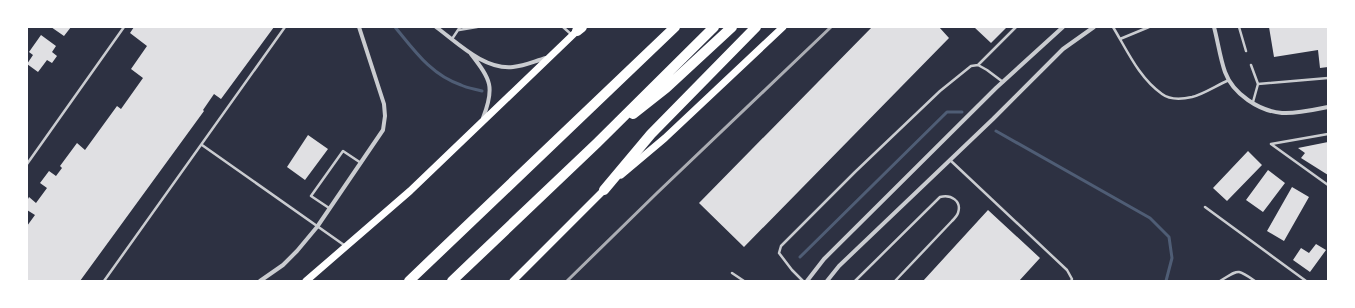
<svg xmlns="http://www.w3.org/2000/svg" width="1355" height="308" font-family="'Space Grotesk',sans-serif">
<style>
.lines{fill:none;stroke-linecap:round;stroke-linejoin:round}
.stream{stroke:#4f5d75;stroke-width:3}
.building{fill:#e0e0e3}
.service{stroke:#caccd0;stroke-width:2.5}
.minor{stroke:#caccd0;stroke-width:4}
.secondary{stroke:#fff;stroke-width:7}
.motorway{stroke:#fff;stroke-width:10}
.rail{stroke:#abadb3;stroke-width:3}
</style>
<rect width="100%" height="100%" fill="#2d3142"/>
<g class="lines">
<path class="stream" d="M395 27C414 50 431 75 461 85 467 88 475 89 482 91
M996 131 1150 218 1169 237 1172 258 1166 281
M800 257 947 112H962"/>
</g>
<path class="building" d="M51 27H71L64 36Z
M134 27H274L221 99 214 94 203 110 204 111 80 281H27V226L35 215 27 210V201L29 197 36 203 47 188 40 183 49 171 56 176 62 168 60 166 77 143 85 150 117 106 121 109 143 78 131 69 147 46 130 33Z
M872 27H939L949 38 744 247 699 203Z
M974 27H1007L991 43Z
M1269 27H1328V67L1320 68 1318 50 1274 57Z
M41 35 56 46 52 52 57 56 52 63 47 60 38 72 27 64 33 55 29 52Z
M308 135 328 149 305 180 287 167Z
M1328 142V175L1301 158 1305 153 1298 148Z
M1248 151 1262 165 1227 201 1213 188Z
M1268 170 1285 183 1263 212 1246 200Z
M1292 187 1309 197 1284 241 1267 231Z
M988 210 1040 258 1019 281H923Z
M1316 244 1326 250 1310 272 1293 260 1301 248 1309 253Z"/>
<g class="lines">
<path class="service" d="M563 27 572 35
M1113 27C1127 50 1139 78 1162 94 1170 100 1183 99 1192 97 1204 94 1217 85 1229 80
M1239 27 1246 51
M459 30 477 27
M452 39 460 27
M1120 39 1149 27
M978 65 1016 27
M1251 65 1258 84 1253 102
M1258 84 1328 78
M1328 134 1271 144 1328 185
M202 145 344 245
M950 160 1067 270 1072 279 1071 281
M27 164 124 27
M1205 207 1306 281
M329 208 311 196 343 151 361 163
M732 273 744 281
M104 281 285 27
M803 281 792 270 779 253 781 246 855 172 940 91 971 66 978 65 987 70 1003 82
M855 281 940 197C951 194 962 201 958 213 957 216 954 219 952 221L895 281
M1220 281C1239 270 1236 268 1255 281"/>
<path class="minor" d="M436 27C458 43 484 70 513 67 525 66 535 61 546 58
M1214 27C1218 42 1220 58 1225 72 1233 94 1259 111 1282 113 1297 114 1313 110 1328 107
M471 54C491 80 495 87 483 118
M260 281 283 265 297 251 317 227 383 130 385 116 384 104 359 27
M807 281 824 259 996 88 1063 27
M827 281 839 266 993 119 1063 49 1094 27"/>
<path class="secondary" d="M621 175 665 138 783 27
M306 281 410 191 580 28
M513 281 607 187"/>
<path class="motorway" d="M577 31 582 27
M633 114 666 88 732 27
M604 190 651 134 756 27
M409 281 675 27
M452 281 597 143 714 27"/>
<path class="rail" d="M567 281 657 193 831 27"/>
</g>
<rect width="1355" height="308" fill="none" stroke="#ffffff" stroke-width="56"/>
</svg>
